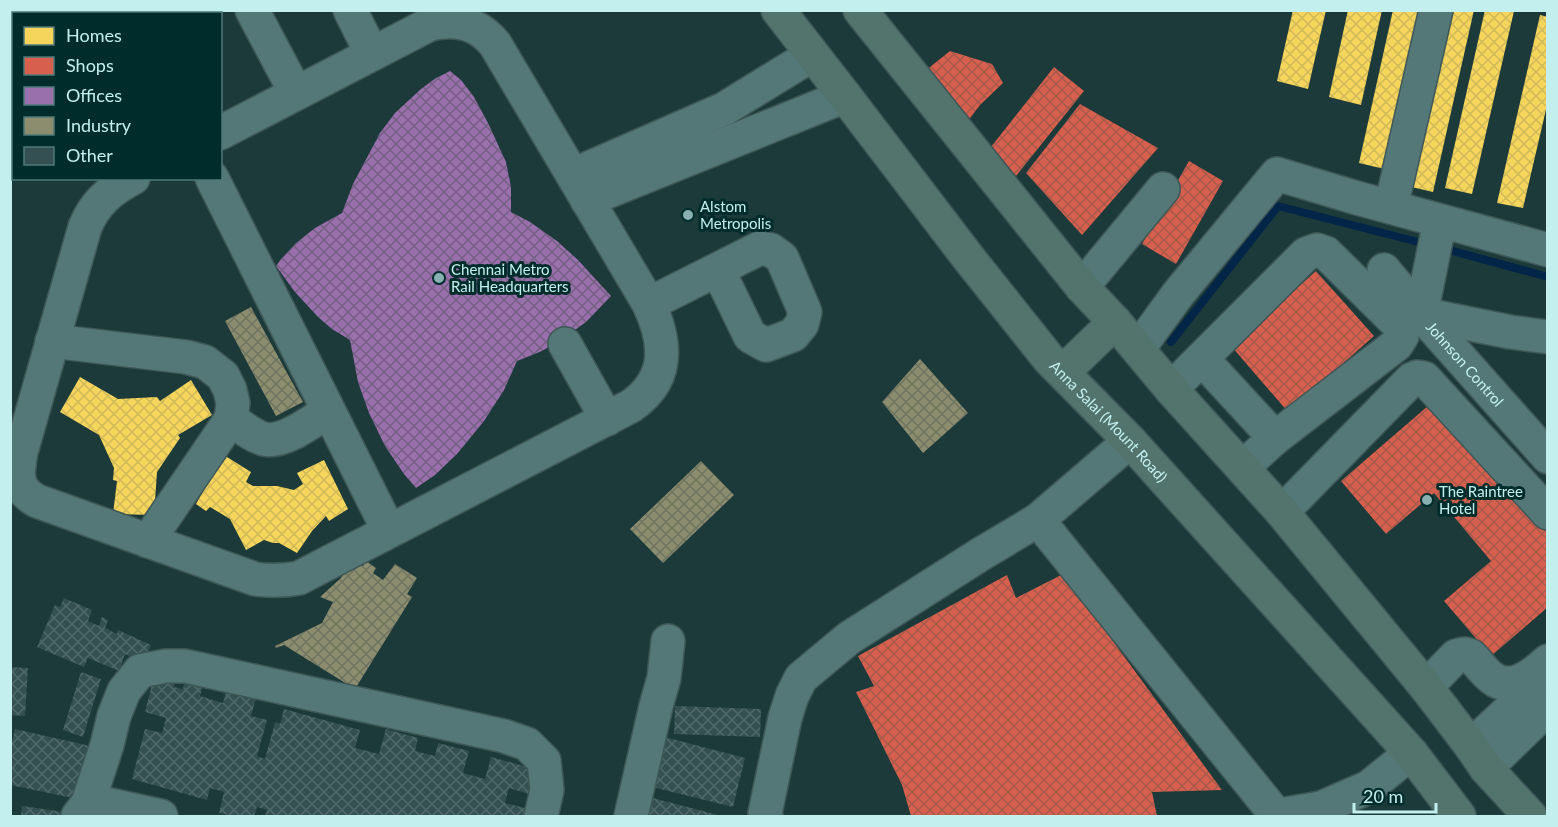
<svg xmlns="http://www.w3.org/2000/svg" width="1558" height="827" font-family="Lato,sans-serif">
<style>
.homes{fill:url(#homes-cross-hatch)}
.shops{fill:url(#shops-cross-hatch)}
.offices{fill:url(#offices-cross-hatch)}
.industry{fill:url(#industry-cross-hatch)}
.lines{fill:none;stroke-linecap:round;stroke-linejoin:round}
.stream{stroke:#032548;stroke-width:8}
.building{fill:url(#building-cross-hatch)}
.minor-casing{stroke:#3e5757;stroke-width:36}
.major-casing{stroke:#3e5757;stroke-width:36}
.minor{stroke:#547877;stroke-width:33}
.major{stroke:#53746d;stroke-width:33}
.poi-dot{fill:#89b0b0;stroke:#002c2c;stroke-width:2}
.labels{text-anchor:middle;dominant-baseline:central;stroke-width:6;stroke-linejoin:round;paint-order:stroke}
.poi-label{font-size:15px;fill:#c3f0ef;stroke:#002c2c;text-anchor:start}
.street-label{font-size:15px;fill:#c3f0ef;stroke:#002c2c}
</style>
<defs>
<pattern id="homes-cross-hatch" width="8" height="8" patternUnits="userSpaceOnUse" patternTransform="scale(1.5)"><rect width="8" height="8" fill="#f6d55c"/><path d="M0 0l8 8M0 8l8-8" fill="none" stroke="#d0b958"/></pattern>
<pattern id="shops-cross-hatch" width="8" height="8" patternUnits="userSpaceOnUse" patternTransform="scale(1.5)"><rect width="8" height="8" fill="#d6604d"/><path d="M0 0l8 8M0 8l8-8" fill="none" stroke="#a7594c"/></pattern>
<pattern id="offices-cross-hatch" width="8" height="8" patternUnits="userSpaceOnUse" patternTransform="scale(1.5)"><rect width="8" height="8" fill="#9970ab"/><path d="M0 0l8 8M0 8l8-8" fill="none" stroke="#736083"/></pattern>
<pattern id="industry-cross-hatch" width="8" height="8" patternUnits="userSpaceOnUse" patternTransform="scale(1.5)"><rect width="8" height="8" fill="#8c8c6e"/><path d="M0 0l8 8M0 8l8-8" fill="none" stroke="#6f7461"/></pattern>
<pattern id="building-cross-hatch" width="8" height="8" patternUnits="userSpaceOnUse" patternTransform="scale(1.5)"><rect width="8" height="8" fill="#345052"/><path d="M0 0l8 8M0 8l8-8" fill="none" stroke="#506a6b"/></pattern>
</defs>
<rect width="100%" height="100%" fill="#1c3a3a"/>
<path class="homes" d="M1293 10H1326L1308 89 1277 81Z
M1348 10H1382L1361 105 1329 97Z
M1393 10H1430L1393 171 1359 163Z
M1443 10H1474L1433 192 1403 185Z
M1485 10 1514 11 1472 194 1445 188Z
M1540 15 1548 17V101L1523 208 1497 203Z
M80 377 118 399 157 397 160 401 191 380 212 415 178 435 180 438 157 472 154 515 113 514 117 481 113 480 114 468 99 435 60 412Z
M219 452 251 472 246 482 253 486H277L294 490 303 484 297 473 324 460 348 509 329 521 326 516 312 531 297 553 279 543H273L264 540 246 550 230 519 210 507 206 511 196 504 206 486 199 481Z"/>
<path class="shops" d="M950 51 992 64 1003 83 980 105 961 130 920 75Z
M1054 67 1084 91 1016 176 987 152Z
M1080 104 1158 148 1082 235 1026 173Z
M1189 161 1223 181 1176 264 1142 244Z
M1316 271 1374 336 1288 412 1232 347Z
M1436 399 1548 530V607L1491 656 1444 601 1491 561 1434 493 1386 534 1341 481Z
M1067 572 1082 599 1222 790 1152 792 1157 816H911L902 785 856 692 874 686 858 656 1007 575 1016 598Z"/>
<path class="offices" d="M450 71 461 80 474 97 488 123 506 162 511 187V212L530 222 557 241 578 260 611 296 586 322 568 335 542 351 517 361 504 390 484 421 457 454 435 475 416 488 404 474 385 446 369 413 358 382 350 340 332 329 318 317 295 292 276 266 281 259 296 243 315 228 342 213 353 184 380 133 395 113 421 89 436 78Z"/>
<path class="industry" d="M251 307 303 402 276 416 225 321Z
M920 359 968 413 923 453 882 402Z
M701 461 734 495 663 563 630 529Z
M353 561 363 566 366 561 376 568 373 573 383 580 395 564 417 578 407 594 412 597 355 689 284 645 276 648 275 646 322 623 333 602 320 597 341 578Z"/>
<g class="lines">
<path class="stream" d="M1442 248 1548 277
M1171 342 1278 206 1430 245"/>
</g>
<path class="building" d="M64 598 92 610 88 621 99 626 102 617 108 620 105 628 117 634 118 630 151 645 144 662 125 654 119 671 88 658 84 667 37 647 55 605 60 607Z
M10 667 28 668 25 716 10 715Z
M81 672 101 679 83 737 63 730Z
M162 677 175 681 174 687 183 689 186 677 204 681 200 696 223 703 227 688 257 695 251 716 267 720 257 756 265 759 275 722 280 724 284 709 360 730 355 748 379 754 386 729 418 738 415 751 435 756 438 743 469 751 463 773 485 779 491 757 539 770 532 795 509 788 505 803 529 809 527 816H265L267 810 257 807 254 816H233L219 813 224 792 210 788 207 800 132 779 145 729 162 733 166 718 145 712 152 684 159 686Z
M675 706 761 709 760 737 674 734Z
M15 729 90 746 78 799 10 785V750Z
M661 736 745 758 733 807 648 786Z
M649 797 722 816H644Z
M22 806 64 812 63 816H21Z"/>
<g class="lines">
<defs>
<g id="minor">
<path d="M252 10 296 93"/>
<path d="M350 10 372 54"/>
<path d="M112 14 113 10"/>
<path d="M10 16 14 17"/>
<path d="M573 175 724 109 812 55"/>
<path d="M133 178C109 191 95 203 85 227L21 452C17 475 15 489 37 501L255 579C270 581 284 581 299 578L631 406C670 379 667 343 649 304L495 44C478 23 457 18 430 24L220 133"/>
<path d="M212 178 389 531"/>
<path d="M587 200 845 96"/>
<path d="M1391 207 1436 10"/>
<path d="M1440 221 1421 314 1510 332 1548 337"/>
<path id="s1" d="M1384 270 1421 314 1548 457"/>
<path d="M1082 287 1163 189"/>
<path d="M649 304 760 248 771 250 782 258 805 312 802 324 793 335 766 345 750 336 718 270"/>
<path d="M52 341 186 357 205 362 223 376 230 390 233 403 231 419 148 541"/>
<path d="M565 344 607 419"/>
<path d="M1138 349 1178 294 1277 174 1357 198 1548 250"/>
<path d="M1202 359 1275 438"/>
<path d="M1171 389 1306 254 1317 250 1326 253 1398 324 1402 336 1396 345 1275 438 1243 467"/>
<path d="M231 419C241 426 252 436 264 439 283 444 313 421 328 411"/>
<path d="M1282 512 1412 379 1417 377 1424 378 1548 513"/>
<path d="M1038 520 1277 816"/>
<path d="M1426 687 1456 656C1462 654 1465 653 1471 656 1478 663 1484 672 1492 678 1511 693 1533 675 1548 661"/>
<path d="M1471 746 1546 676"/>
<path d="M1486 768 1548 708"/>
<path d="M88 803 107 745 114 716 124 691 140 671 166 666H185L504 736 527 744 544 761 547 790 541 816"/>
<path d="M78 816 88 803H102L161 816"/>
<path d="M631 816 656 706 664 678 668 641"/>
<path d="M766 816 765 813 785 718 792 696 801 678 849 638 981 554 1038 520 1130 441"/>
<path d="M1274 816 1321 808 1369 787 1411 753"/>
</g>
<g id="major">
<path id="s2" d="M778 10 845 96 967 256 1049 359 1130 441 1411 753 1459 816"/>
<path d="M860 10 1082 287 1115 322 1171 389 1282 512 1426 687 1471 746 1486 768 1530 816"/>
<path d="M1063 372 1115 322"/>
</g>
</defs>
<use href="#minor" class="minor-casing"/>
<use href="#major" class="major-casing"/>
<use href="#minor" class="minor"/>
<use href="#major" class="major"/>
</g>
<g class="poi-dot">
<circle cx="688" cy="215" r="6"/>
<circle cx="439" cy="278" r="6"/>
<circle cx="1427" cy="500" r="6"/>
</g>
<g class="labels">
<g class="poi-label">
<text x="700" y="206">Alstom<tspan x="700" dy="17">Metropolis</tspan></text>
<text x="451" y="269">Chennai Metro<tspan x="451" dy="17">Rail Headquarters</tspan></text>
<text x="1439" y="491">The Raintree<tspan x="1439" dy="17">Hotel</tspan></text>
</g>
<g class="street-label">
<text stroke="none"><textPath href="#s1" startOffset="124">Johnson Control</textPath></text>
<text stroke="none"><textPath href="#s2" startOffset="528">Anna Salai (Mount Road)</textPath></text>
</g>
</g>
<rect width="1558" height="827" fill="none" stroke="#c3f0ef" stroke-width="24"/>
<rect x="12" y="12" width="210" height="168" fill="#002c2c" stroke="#4e7a7a" stroke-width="1.5"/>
<rect x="24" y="27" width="30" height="18" fill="#f6d55c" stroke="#4e7a7a" stroke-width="1.5"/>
<text x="66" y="42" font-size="18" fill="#c3f0ef">Homes</text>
<rect x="24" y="57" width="30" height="18" fill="#d6604d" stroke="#4e7a7a" stroke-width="1.5"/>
<text x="66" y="72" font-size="18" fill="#c3f0ef">Shops</text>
<rect x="24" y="87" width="30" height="18" fill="#9970ab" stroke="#4e7a7a" stroke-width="1.5"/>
<text x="66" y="102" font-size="18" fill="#c3f0ef">Offices</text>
<rect x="24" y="117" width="30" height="18" fill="#8c8c6e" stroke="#4e7a7a" stroke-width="1.5"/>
<text x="66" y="132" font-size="18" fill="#c3f0ef">Industry</text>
<rect x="24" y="147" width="30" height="18" fill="#345052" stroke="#4e7a7a" stroke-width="1.5"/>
<text x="66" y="162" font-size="18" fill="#c3f0ef">Other</text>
<path d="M1354 803v9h82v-9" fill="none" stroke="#c3f0ef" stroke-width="3"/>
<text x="1363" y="803" font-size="18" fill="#c3f0ef" stroke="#002c2c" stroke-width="4.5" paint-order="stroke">20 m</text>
</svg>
